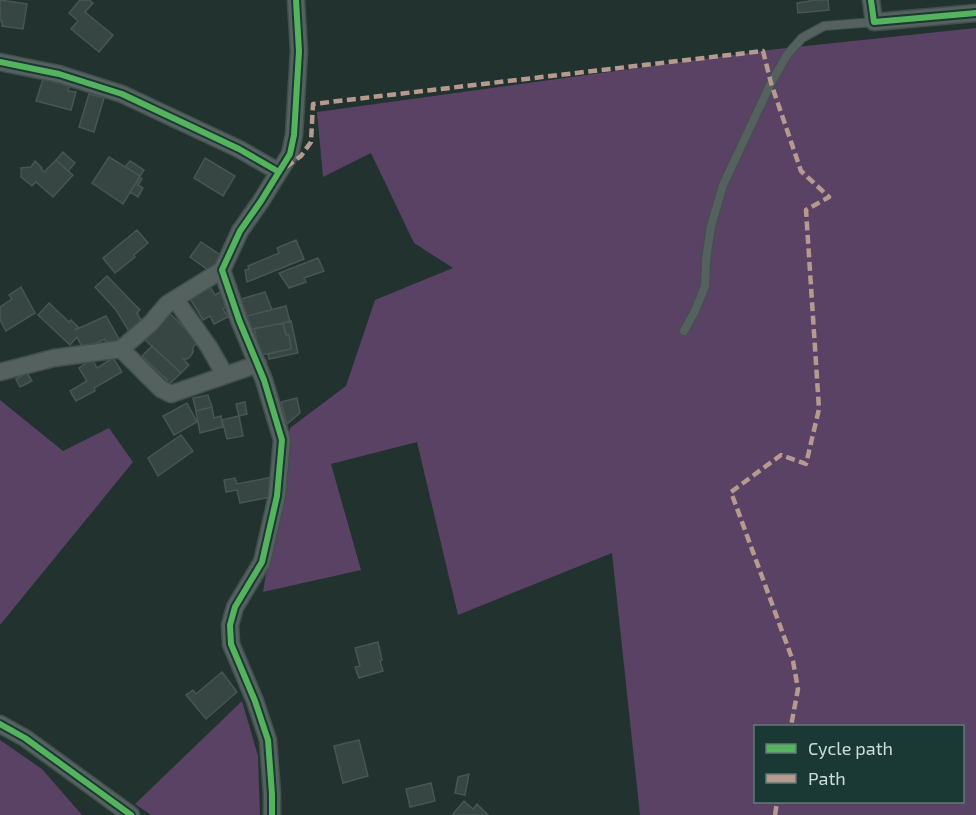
<svg xmlns="http://www.w3.org/2000/svg" width="976" height="815" font-family="'Exo 2',sans-serif">
<style>
.green{fill:#5a4265;fill-rule:evenodd}
.building{fill:#384643;stroke:#475653;stroke-width:1.5}
.lines{fill:none;stroke-linecap:round;stroke-linejoin:round}
.lane-casing{stroke:#41504d;stroke-width:10}
.street-casing{stroke:#41504d;stroke-width:19}
.lane{stroke:#55615f;stroke-width:8}
.street{stroke:#55615f;stroke-width:16}
.quiet{stroke:#b69a8f;stroke-width:4.5;stroke-dasharray:9 4.5;stroke-linecap:butt}
.cycleway-casing{stroke:#1a3934;stroke-width:10}
.cycleway{stroke:#56b35d;stroke-width:6}
</style>
<rect width="100%" height="100%" fill="#21322f"/>
<path class="green" d="M976 28V815H640L612 553 458 615 417 442 331 464 361 570 263 592 290 428 346 386 375 300 453 268 414 243 371 153 323 177 317 112 777 49ZM756 726H962V802H756Z
M0 400 63 451 109 428 133 462 0 625Z
M242 701 258 756 260 815H151L135 804Z
M0 740 42 769 82 815H0Z"/>
<path class="building" d="M0 0 27 4 23 29 2 26V21H0Z
M80 0H89L93 3 85 12 113 35 99 52 71 29 78 21 69 13Z
M810 0H828L829 10 798 13 797 3 810 1Z
M43 79 69 86 68 91 76 92 71 110 36 101Z
M89 94 104 98 94 132 79 127Z
M63 152 75 163 68 171 56 160Z
M109 157 140 176 123 204 92 183Z
M205 158 235 176 223 196 194 178Z
M56 160 73 175 53 197 36 182 32 186 21 177V168L31 167 35 161 42 168 41 169 44 172Z
M130 161 144 170 140 176 125 167Z
M140 177 142 179 138 185 143 188 138 197 130 192Z
M137 230 148 243 134 255 135 257 115 273 103 258Z
M296 240 304 259 247 282 245 270 249 269 248 266 279 253 277 248Z
M201 242 222 256 211 272 190 257Z
M318 258 324 271 304 278 306 282 289 288 279 273Z
M107 276 140 310 137 313 143 324 130 333 116 310 95 287Z
M210 286 215 295 222 291 229 305 223 309 228 317 214 324 210 316 203 320 189 297Z
M21 287 35 313 6 331 0 320V307L12 299 9 295Z
M265 292 272 310 247 316 241 299Z
M49 303 69 322 71 320 78 327 75 330 106 316 119 339 107 345 105 339 83 349 77 337 70 345 38 315Z
M286 306 290 322 252 329 247 316Z
M167 311 199 341 193 347V352L190 357 187 359H183L189 365 181 373 143 338Z
M291 321 298 353 269 359 268 354 291 349 289 335H286L283 323Z
M283 323 286 335H289L291 349 261 355 254 329Z
M152 346 181 373 167 386 164 383 167 380 142 356Z
M113 358 122 372 94 388 95 391 76 401 70 391 87 381 79 368 92 359 97 368Z
M27 373 32 381 20 387 16 379Z
M208 395 212 407 196 411 193 398Z
M297 398 300 413 287 424 281 402Z
M245 402 247 414 239 416 236 404Z
M187 403 197 422 174 435 163 416Z
M212 407 214 418 221 416 223 427 200 433 196 411Z
M239 416 243 436 227 439 222 420Z
M181 435 193 451 158 476 148 458Z
M273 477 270 497 240 503 237 490 226 492 224 480 235 478 237 484Z
M378 642 382 660 380 661 383 671 359 678 355 667 360 666 355 648Z
M222 672 237 692 206 719 186 695 193 690 196 694Z
M359 740 368 776 343 783 334 746Z
M469 774 465 795 455 793 458 777Z
M431 783 435 801 410 807 406 789Z
M464 801 473 809 477 804 488 815H452Z"/>
<g class="lines">
<defs>
<path id="lane" d="M684 331 695 311 705 286 706 260 711 226 723 185 771 83 787 55 802 38 824 26 874 22"/>
<path id="street" d="M871 0 874 22 976 13
M0 62 59 74 122 94 239 149 279 172
M222 270 167 304 151 323 121 349 161 389 171 394 258 364
M175 299 209 347 225 375
M0 372 54 358 121 349
M0 724 25 738 131 815
M272 815V794L268 740 255 701 231 644 230 625 235 607 262 562 277 496 282 440 264 380 239 320 222 270 240 231 261 201 290 154 294 135 299 51 296 0"/>
</defs>
<use href="#lane" class="lane-casing"/>
<use href="#street" class="street-casing"/>
<use href="#lane" class="lane"/>
<use href="#street" class="street"/>
<path class="quiet" d="M286 167 301 156 311 142 313 104 763 51 771 83 801 171 829 197 806 210 819 409 806 464 781 455 731 492 793 661 798 689 791 726
M775 815 777 802"/>
<defs>
<path id="cycleway" d="M871 0 874 22 976 13
M0 62 59 74 122 94 239 149 279 172
M0 724 25 738 131 815
M272 815V794L268 740 255 701 231 644 230 625 235 607 262 562 277 496 282 440 264 380 239 320 222 270 240 231 261 201 290 154 294 135 299 51 296 0"/>
</defs>
<use href="#cycleway" class="cycleway-casing"/>
<use href="#cycleway" class="cycleway"/>
</g>
<rect x="754" y="725" width="210" height="78" fill="#1a3934" stroke="#617b76" stroke-width="1.5"/>
<rect x="766" y="744" width="30" height="9" fill="#56b35d" stroke="#617b76" stroke-width="1.5"/>
<text x="808" y="755" font-size="18" fill="#ccddd9">Cycle path</text>
<rect x="766" y="774" width="30" height="9" fill="#b69a8f" stroke="#617b76" stroke-width="1.5"/>
<text x="808" y="785" font-size="18" fill="#ccddd9">Path</text>
</svg>
